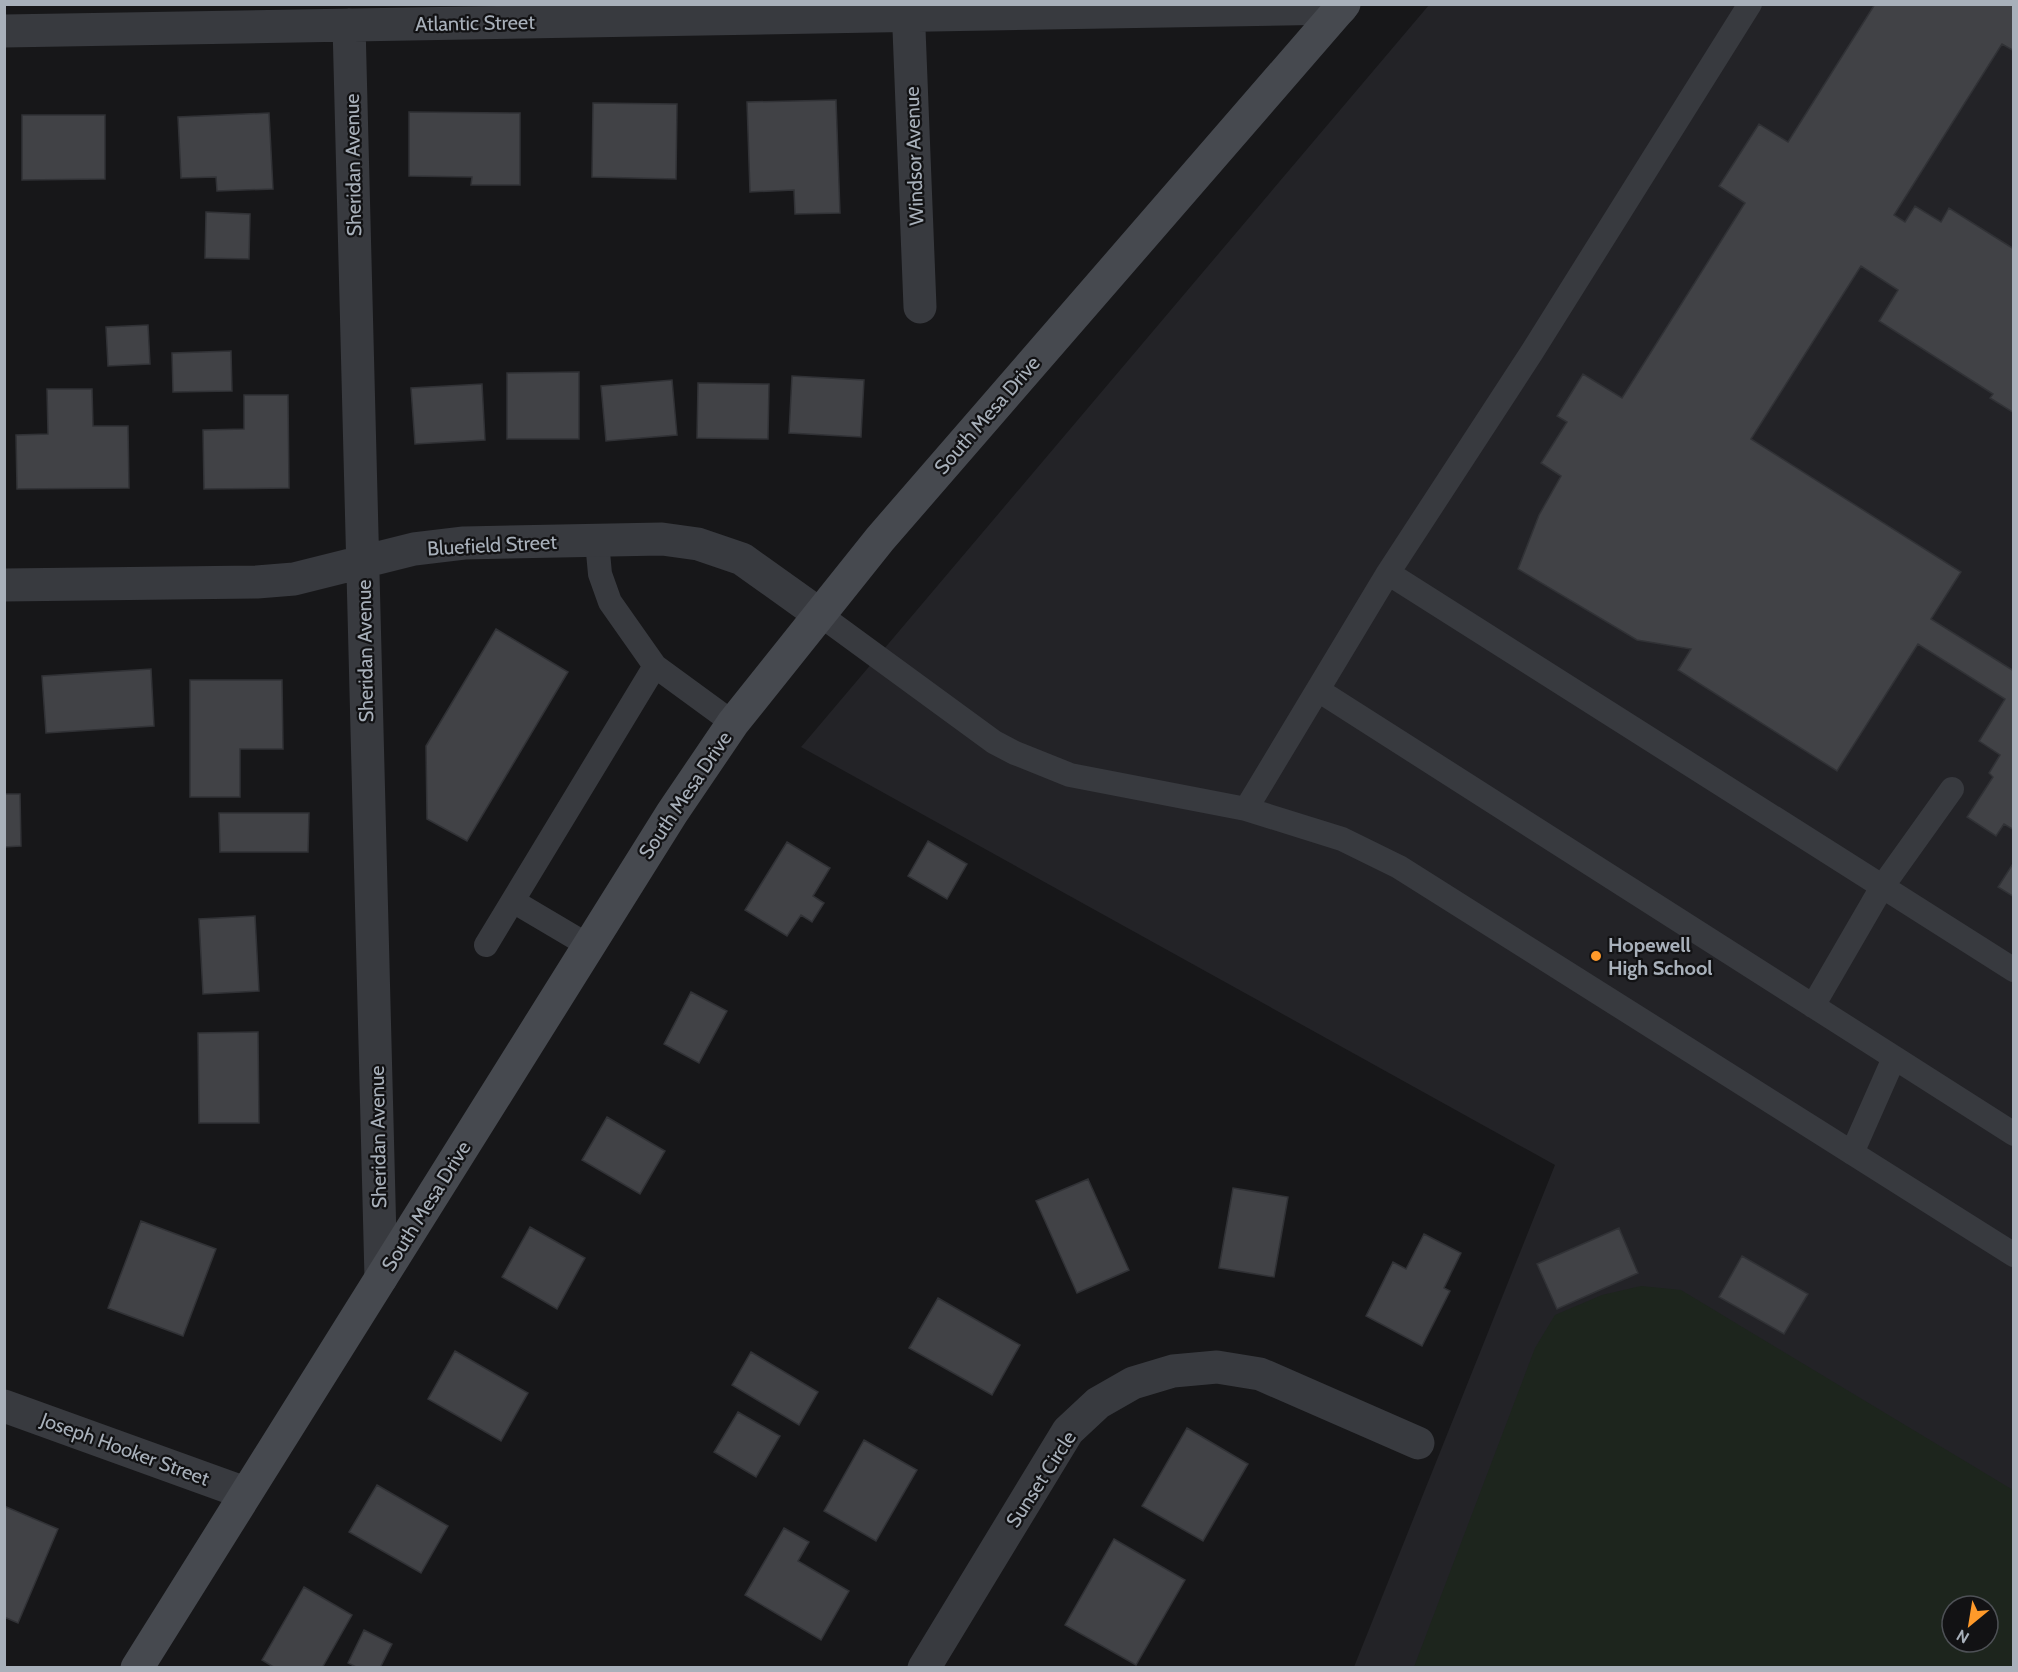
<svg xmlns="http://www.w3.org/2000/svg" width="2018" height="1672" font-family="Cabin,sans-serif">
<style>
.built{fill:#232327;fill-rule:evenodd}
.grass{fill:#1d251d;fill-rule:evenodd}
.building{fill:#414246;stroke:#313236;stroke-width:1.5}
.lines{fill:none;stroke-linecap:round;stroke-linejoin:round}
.service{stroke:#383a3f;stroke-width:24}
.minor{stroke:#383a3f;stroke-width:33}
.secondary{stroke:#46494f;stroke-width:33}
.poi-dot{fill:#ff9a2a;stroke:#121214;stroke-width:2}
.labels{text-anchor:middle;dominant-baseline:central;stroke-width:4.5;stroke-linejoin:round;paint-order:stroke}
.street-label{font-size:20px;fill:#a8b0ba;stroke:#121214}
.poi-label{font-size:20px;font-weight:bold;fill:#a8b0ba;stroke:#121214;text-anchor:start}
</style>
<rect width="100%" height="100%" fill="#171719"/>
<path class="built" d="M1429 5H2013V1667H1354L1555 1165 801 747ZM1952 1606H1988V1642H1952Z"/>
<path class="grass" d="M1641 1286 1681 1290 2013 1490V1667H1414L1535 1348 1555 1315 1602 1295ZM1952 1606H1988V1642H1952Z"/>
<path class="building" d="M1875 4H2014V51L2002 44 1894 215 1905 222 1915 206 1941 222 1949 208 2014 249V413L1990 398 1993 394 1879 321 1898 290 1861 266 1751 439 1961 572 1931 619 2014 671V830L2004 824 1996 836 1967 817 1993 777 1989 773 2000 755 1979 741 2005 699 1918 644 1837 771 1678 670 1691 649 1637 640 1518 569 1539 515 1561 476 1541 463 1567 422 1557 416 1583 374 1622 398 1745 203 1719 186 1759 124 1788 142Z
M836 100 840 213 795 214 794 190 750 192 747 102Z
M593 103 677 104 676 179 592 177Z
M409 112 520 113V185H471L472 177 409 176Z
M269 113 273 189 217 191 216 177 181 178 178 117Z
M22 115H105V179L22 180Z
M206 212 250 214 249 259 205 258Z
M148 325 150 364 108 366 106 327Z
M231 351 232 391 173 392 172 353Z
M579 372V439H507V373Z
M792 376 864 380 861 437 789 433Z
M672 380 677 435 606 441 601 386Z
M698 383 769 384 768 439 697 438Z
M482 384 485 440 415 444 411 388Z
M47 389H92L93 426H128L129 488 17 489 16 435 48 434Z
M244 395H288L289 488 204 489 203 430 244 429Z
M496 629 568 672 467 841 427 819 426 746Z
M151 669 154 726 46 733 42 676Z
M190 680H282L283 749H240V797H190Z
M4 794H20L21 846 4 847Z
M219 813H309L308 852H220Z
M928 841 967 864 947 899 908 876Z
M787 842 830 868 813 896 824 903 812 922 801 915 787 936 745 910Z
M2014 862V897L1998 887Z
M255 916 259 991 203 994 199 919Z
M691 992 727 1011 699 1063 664 1044Z
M258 1032 259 1123H199L198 1033Z
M607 1117 665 1151 640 1194 582 1160Z
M1088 1179 1129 1270 1077 1293 1036 1201Z
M1233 1188 1288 1197 1274 1277 1219 1268Z
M141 1221 216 1249 183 1336 108 1308Z
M530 1227 585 1258 557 1309 502 1277Z
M1619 1228 1638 1273 1557 1309 1537 1264Z
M1424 1234 1461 1253 1444 1288 1450 1291 1422 1346 1366 1316 1393 1262 1406 1269Z
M1742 1256 1808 1294 1784 1334 1719 1297Z
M938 1298 1020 1345 992 1395 909 1348Z
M455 1351 528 1393 501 1441 428 1399Z
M751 1352 818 1392 799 1425 732 1385Z
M738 1412 780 1436 756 1477 714 1452Z
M1187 1428 1248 1464 1203 1541 1142 1506Z
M864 1440 917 1470 876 1541 824 1511Z
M377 1485 448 1526 421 1573 349 1532Z
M4 1506 58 1529 18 1623 4 1617Z
M784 1528 809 1542 798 1561 849 1591 821 1640 745 1595Z
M1114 1539 1185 1580 1136 1665 1065 1625Z
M304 1587 352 1615 322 1668H275L262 1660Z
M364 1630 392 1644 380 1668H358L348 1663Z"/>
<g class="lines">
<path class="service" d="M597 541 600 574 610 602 655 666 733 723
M1388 573 2014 970
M819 614 994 742 1015 753 1070 775 1246 809 1342 839 1399 867 2014 1255
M1318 690 2014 1134
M1246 809 1388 573 1532 352 1750 4
M513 901 589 946
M486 945 655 666
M1813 1006 1882 887 1952 789
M1852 1153 1894 1058"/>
<path class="minor" d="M908 4 920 307
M349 25 381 1278
M4 31 1341 8
M4 585 257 582 294 579 414 549 464 543 662 539 698 544 742 559 819 614
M4 1406 245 1493
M924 1668 1068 1431 1098 1403 1133 1383 1173 1371 1217 1367 1260 1374 1418 1443"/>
<path class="secondary" d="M137 1668 672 813 733 723 880 539 1344 4"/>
</g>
<circle class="poi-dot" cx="1596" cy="956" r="6"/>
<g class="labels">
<g class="street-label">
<text transform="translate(475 23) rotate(-1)">Atlantic Street</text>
<text transform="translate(914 156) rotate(-92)">Windsor Avenue</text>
<text transform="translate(353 165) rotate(-91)">Sheridan Avenue</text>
<text transform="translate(987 415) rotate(-49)">South Mesa Drive</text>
<text transform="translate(492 545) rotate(-3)">Bluefield Street</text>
<text transform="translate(365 651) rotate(-91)">Sheridan Avenue</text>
<text transform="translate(685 795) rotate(-56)">South Mesa Drive</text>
<text transform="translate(378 1137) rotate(-91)">Sheridan Avenue</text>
<text transform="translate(426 1206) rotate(-58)">South Mesa Drive</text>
<text transform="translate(125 1449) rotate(20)">Joseph Hooker Street</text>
<text transform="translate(1041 1479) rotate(-57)">Sunset Circle</text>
</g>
<g class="poi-label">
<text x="1608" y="945">Hopewell<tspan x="1608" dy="23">High School</tspan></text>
</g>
</g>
<rect width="2018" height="1672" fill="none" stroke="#a8b0ba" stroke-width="12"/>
<g transform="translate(1970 1624) rotate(210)"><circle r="28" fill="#121214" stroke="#4e5156" stroke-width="1.5"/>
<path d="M0-4.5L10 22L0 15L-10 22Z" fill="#ff9a2a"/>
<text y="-9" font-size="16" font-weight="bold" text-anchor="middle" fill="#a8b0ba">N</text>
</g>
</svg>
